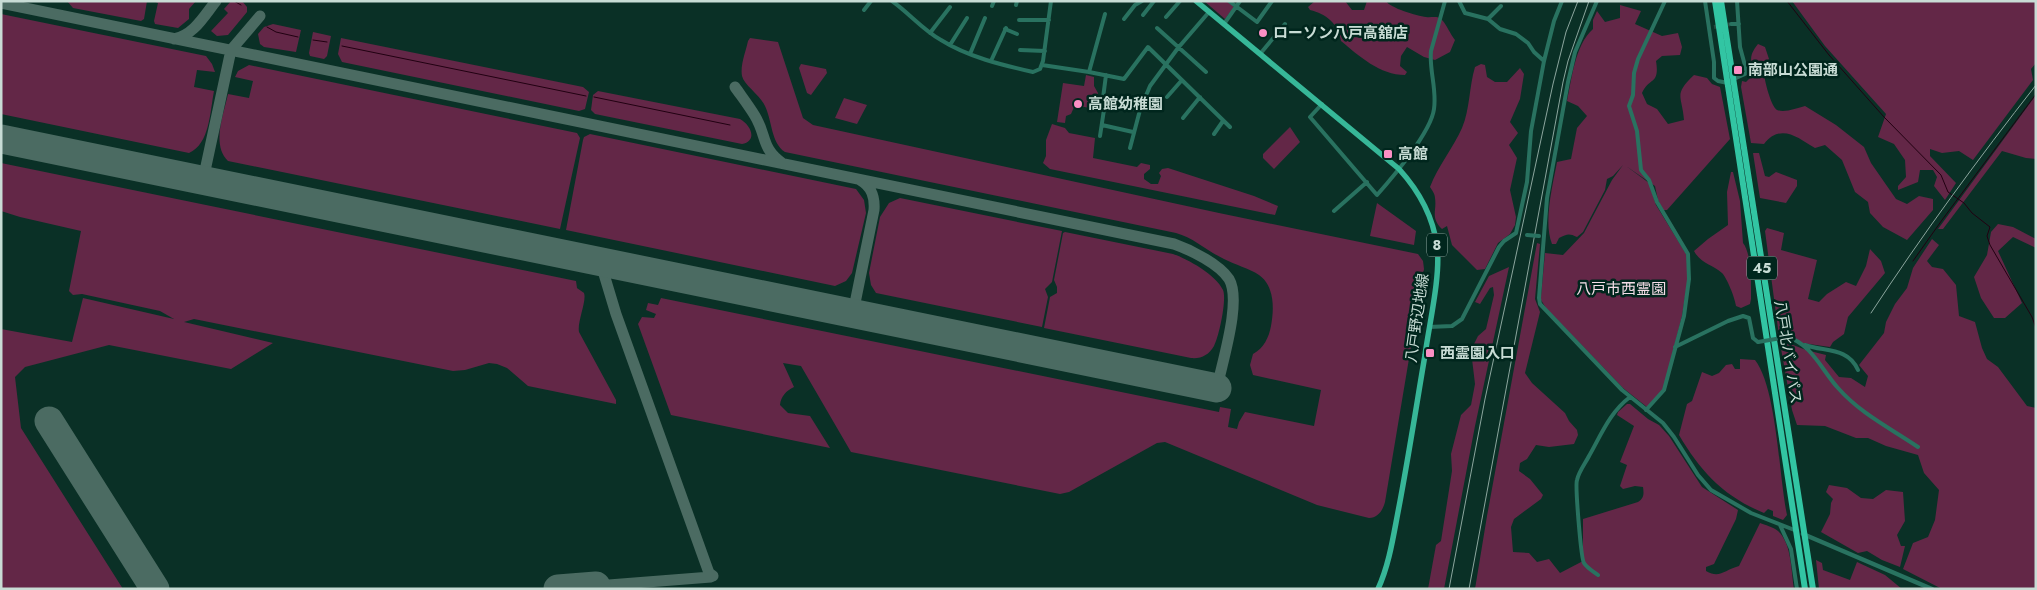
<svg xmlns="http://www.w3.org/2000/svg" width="2037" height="590" font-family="Jost,'Noto Sans JP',sans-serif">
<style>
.green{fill:#632747}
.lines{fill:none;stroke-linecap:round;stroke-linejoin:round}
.stream{stroke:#210011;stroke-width:1}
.taxiway{stroke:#4b6b62;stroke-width:11}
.runway{stroke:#4b6b62;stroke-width:29}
.minor-tunnel{stroke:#264a40;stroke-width:4;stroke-dasharray:4 2;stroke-linecap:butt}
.minor{stroke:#297260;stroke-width:4}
.tertiary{stroke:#297260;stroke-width:4.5}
.primary{stroke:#37b798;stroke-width:5.5}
.trunk{stroke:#32c5a3;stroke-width:6}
.rail{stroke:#8ca69e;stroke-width:1}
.minor-bridge{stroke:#297260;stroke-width:4}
.poi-dot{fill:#fb8fc4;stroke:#00261d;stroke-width:2}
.labels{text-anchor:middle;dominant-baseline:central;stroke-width:5;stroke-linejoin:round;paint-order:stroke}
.shield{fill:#00261d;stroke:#8ca59e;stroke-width:1}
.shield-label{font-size:14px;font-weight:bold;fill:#c8dcd5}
.poi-label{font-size:15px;font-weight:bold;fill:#c8dcd5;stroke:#00261d;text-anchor:start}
.park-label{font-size:15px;fill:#f4dde7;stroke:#00261d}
.street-label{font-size:15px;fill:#c8dcd5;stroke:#00261d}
</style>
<rect width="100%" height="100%" fill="#0a3026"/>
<path class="green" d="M67 1H147L144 19 141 21 73 8Z
M153 1H196L189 9V19L178 28 155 24 154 21 158 3Z
M231 1H242L247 7V12L228 35 217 36 211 31 228 13 224 9Z
M1204 1H1227L1234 7 1225 19Z
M1315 1H1345L1352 10H1364L1367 1H1386C1390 8 1417 16 1426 17 1432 18 1437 15 1442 20 1447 25 1450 34 1455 40L1450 52 1435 60 1424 57 1407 47 1401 56 1400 66 1407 72 1405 75C1380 75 1359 56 1341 41 1338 23 1326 14 1310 10L1308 7Z
M1792 1H2036V63L2031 69 2033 80 1973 160 1959 151 1942 153 1930 149V156L1956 183 1945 200 1934 186 1937 177 1933 170H1920L1918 182 1898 190V186L1906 177 1905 160 1894 144 1878 137 1886 114 1825 46Z
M1620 5 1641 11 1635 24 1662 36 1678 33 1682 47 1680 55 1662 56 1656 61C1660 85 1649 77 1642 93L1647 104 1657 109 1668 124 1684 120C1682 95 1673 95 1694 75L1707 78 1712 84 1720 87 1730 139 1667 210H1663L1658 200 1655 186 1626 166 1649 183 1656 205 1688 257V278L1682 316 1663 391 1647 407 1623 388 1546 308 1541 300V296L1545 253 1563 255 1584 233 1612 180 1623 165 1613 176 1607 179 1605 190 1583 232 1577 237C1569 233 1567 234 1559 238L1556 244H1552C1543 222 1553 184 1557 162L1571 159 1577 128 1587 116 1578 106 1567 101C1572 78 1575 45 1593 29V20L1597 11 1605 22 1620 18Z
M1 14 206 56 212 64 215 72 197 70 194 87 214 91C210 111 210 144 189 153L1 114Z
M273 24 301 30 296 52 264 47 260 44 258 34 264 27Z
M313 32 331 36 327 56 324 59 310 56 309 53Z
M341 38 583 87 589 92 585 109 579 111 342 62 338 54Z
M750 38 778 42 803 118 813 125 1219 213 1418 254 1423 261 1424 269 1385 502C1383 510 1378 518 1369 518L1317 505 1165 442 1157 443 1069 492 1060 494 851 452 801 366 783 363 794 387C786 391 781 396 780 405L788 413 810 416 830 448 671 415 638 324 642 317 654 318 656 314 646 310 648 303 658 305 661 298 1219 412 1220 407 1231 409 1228 427 1237 429 1239 422 1245 412 1314 426 1321 390 1253 375 1250 365 1253 354C1264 348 1269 337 1271 326 1274 310 1275 286 1259 275 1249 268 1235 265 1224 259 1207 251 1194 238 1176 233L785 152C771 143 772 120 765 106 760 95 744 85 742 76 740 65 746 51 748 41Z
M1758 44 1765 47 1769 59C1767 62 1764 65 1764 69 1763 77 1771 107 1777 110 1785 113 1797 108 1805 106L1836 125 1864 147 1871 163 1896 199 1907 204 1919 196 1933 199V210L1907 240 1883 227 1870 213 1868 202 1855 192 1842 160 1825 145 1815 148C1797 137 1781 123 1764 144L1751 143 1741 87 1742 81 1746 82 1751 77C1754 61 1746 59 1758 44Z
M801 64 826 69 827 73 811 95 807 93 799 68Z
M1481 64 1485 65 1487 77 1495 82H1507L1520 68 1524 74 1520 99 1510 122 1518 133 1509 145 1517 158 1510 190 1516 217 1515 225 1510 234 1498 243 1485 269 1477 270 1452 245 1447 226 1442 229C1430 217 1437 211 1435 198 1435 194 1432 190 1430 187 1438 166 1453 148 1462 128 1470 109 1469 87 1475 67Z
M249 65 577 133 580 138 560 229 228 161C211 145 224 113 228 94L249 98 253 81 235 77 238 71Z
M1086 75 1094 77V86L1098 93 1094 109 1075 105 1071 114 1066 116 1065 123 1057 122 1063 83 1084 86Z
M598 91 740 119C751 125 758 141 742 144L595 114 591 110 593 95Z
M2036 95V159L2026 158 2002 151 1943 229H1938Z
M844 98 867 105 857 124 835 118Z
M1052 124 1065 128 1069 133 1095 138 1093 158 1137 167 1141 163 1150 165V169L1144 174V179L1151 184H1158L1161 176 1159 173 1162 169 1168 168 1254 196 1278 206 1275 215 1050 169 1043 163 1046 156V140Z
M1290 127 1300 142 1274 169 1263 158V154Z
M590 134 856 189 864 200 866 213 852 273 846 281 835 286 566 230 583 140 584 137Z
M1753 153H1759L1765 176 1769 177 1776 172 1797 180V186L1786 203 1760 198Z
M1 163 576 281 577 288C578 289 583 292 584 293 587 301 577 322 579 332L616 400V404L528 386 507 368 497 364 489 363 465 370 453 371 194 319 184 322 273 343 231 369 109 345 25 367 15 377 21 428 123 589H1V329L72 342 83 298 174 319 160 311 82 294 73 295 69 291 81 231 20 217 1 211Z
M1731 172H1733L1740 201 1743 243C1752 254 1751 285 1751 299L1750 304 1741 308 1736 306C1735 298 1727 278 1722 273 1712 264 1701 264 1694 251L1708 239 1728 225 1727 192Z
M900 198 1062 231 1052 282 1045 289 1048 297 1042 327 876 293 871 285 869 273 880 217 889 203Z
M1377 203 1416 231 1414 245 1370 236Z
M1998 224 2013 227 2036 239V248L2013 237 1998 251 2022 303 2005 318H1994L1981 298 1974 277 1987 255 1991 232Z
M1767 228 1784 233 1781 250 1817 260 1808 299 1819 302 1827 294 1846 282 1856 286 1866 266 1870 249 1881 261 1885 273 1848 317 1844 334 1833 342 1830 347 1802 343 1791 335 1779 336 1765 231Z
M1065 232 1173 254C1188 259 1216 275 1223 290 1227 299 1219 337 1214 346 1209 355 1201 359 1191 358L1044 328 1050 297 1057 293V287L1054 280 1063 233Z
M1932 239 1939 245 1927 261 1932 267 1943 269 1956 285 1959 316 1975 322 1982 348 1987 359 1998 367 2027 406 2036 408V589H1942L1903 569 1913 543 1928 537 1935 520 1939 490 1924 473 1918 455 1886 446 1868 438H1856L1825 426 1797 425 1792 410 1780 343H1788L1806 350 1826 355 1825 360 1839 377 1851 378 1865 387 1868 376 1859 365 1884 333 1886 322 1895 304 1907 288 1913 268Z
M1537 243 1540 244 1535 299 1540 312 1525 373 1532 383 1565 413 1569 421 1577 430 1578 435 1574 444 1549 447 1536 445 1527 459 1520 463 1519 471 1530 479 1543 495 1541 499 1514 519 1511 527 1513 552 1529 553 1537 562 1549 559 1560 573 1583 561V519L1638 502C1644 498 1644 494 1643 487L1635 486 1623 489 1620 486 1627 465 1620 462 1634 426 1617 415 1618 412 1627 404H1630L1648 419 1659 425 1669 436 1702 487 1738 510 1736 519 1714 564 1706 567V571C1720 579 1724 570 1739 566L1760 523C1765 525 1773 527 1778 531 1792 544 1791 571 1794 589H1475L1487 516Z
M1509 267 1475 426 1444 589H1428L1436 545 1441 541 1452 471 1451 454 1461 415 1471 405 1475 384 1472 359 1474 344 1478 336 1486 329 1494 295 1493 287 1490 288 1480 304 1475 302 1489 276Z
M1740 359 1755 360C1777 388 1779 478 1787 515L1783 520 1773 516V511L1768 509 1764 513C1723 496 1701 472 1679 435L1687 404 1692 401 1702 372 1712 376 1719 373 1726 365 1732 364 1735 369H1740Z
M1829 485 1847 488 1861 498 1873 499 1886 490 1903 492 1905 521 1897 535 1901 546H1905L1900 567 1882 560 1867 551 1858 553 1821 532 1830 514 1831 503 1833 499 1826 492Z
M1816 560 1822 563 1823 570 1850 580 1857 562 1885 575 1902 589H1819Z"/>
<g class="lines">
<path class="stream" d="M234 1 241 5
M1787 1 1829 55 1884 117 1941 175 1948 192 1964 203 1972 213 1990 227 1987 236 1990 245 2032 317 2036 328
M267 27 276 32 298 37
M313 40 327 42
M342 46 586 96
M594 97 730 125
M1913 261 1942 220 2036 94"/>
<path class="taxiway" d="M1 3 1174 244C1191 250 1219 264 1229 279 1242 301 1222 362 1217 388
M174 39C194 35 204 16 216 1
M735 87C742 97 749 106 755 116 767 136 761 148 782 163
M203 180 231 50 260 16
M600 261 616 314 709 573 713 576
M853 313 874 210C875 197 872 187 860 180
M596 586 711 577"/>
<path class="runway" d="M1 139 1217 388
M49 421 155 589
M558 589 596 586"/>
<path class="minor-tunnel" d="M1714 27 1731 24"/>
<path class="minor" d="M892 1C909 13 923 30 941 40 968 57 1002 65 1033 72L1040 69 1043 61 1051 1
M1229 1 1257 22 1272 1
M1459 1 1465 13 1488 19 1500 29 1516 34 1528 43 1534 52 1544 61
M1597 1 1575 52 1568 82 1547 198 1539 298 1540 304 1622 390 1663 423 1674 437 1698 475 1711 490 1751 513 1797 531
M1705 1 1714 62V78L1718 81 1728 83
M1016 5 1017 1
M992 6 994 1
M864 10 871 1
M1143 15 1154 1
M1166 17 1180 1
M1124 19 1135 5 1142 1
M1488 19 1501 6
M1019 20H1049
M1224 24 1240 1
M1731 24H1739
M1157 28 1206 72
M1005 29 1017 34
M930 33 950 7
M950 45 967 18
M1020 50 1045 51
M970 54 985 18
M1260 54 1285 24
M991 61 1006 28
M1042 65 1089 72 1124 79 1148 47 1230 127
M1089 72 1105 14
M1734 79 1747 73 1740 47 1737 1
M1167 97 1182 80
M1105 103 1140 110 1150 86 1178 48 1209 12
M1322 104 1310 117 1377 195C1393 177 1431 132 1434 109 1437 89 1429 70 1431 51L1445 1
M1183 118 1200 97
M1102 125 1133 132
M1214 134 1223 121
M1100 136 1105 103 1103 98 1106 75
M1130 148 1140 110
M1334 211 1367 182
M1429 327 1452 326 1462 319 1499 247 1504 241 1516 233 1527 182 1531 131 1544 61 1554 21 1562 1
M1787 337C1811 343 1823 372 1838 388 1861 414 1890 428 1918 447
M1805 345C1825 352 1848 347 1858 370
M1675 347 1728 321 1743 316 1749 318 1753 338 1758 342
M1646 410 1664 390 1684 316 1689 279 1688 254 1657 202 1649 180 1641 170 1637 131 1629 106 1633 95 1634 73 1638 59 1665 1
M1780 525 1791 549 1797 589
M1598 575C1594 572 1587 568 1584 563 1581 559 1575 485 1577 480 1579 471 1585 464 1589 456 1601 435 1610 412 1630 397"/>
<path class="tertiary" d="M1803 534 1932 589"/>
<path class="primary" d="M1196 1 1399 169C1419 191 1433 216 1437 246 1441 275 1429 325 1425 355 1416 408 1408 460 1398 512 1393 538 1389 565 1378 589"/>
<path class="trunk" d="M1715 1 1805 589
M1721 1 1813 589"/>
<path class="rail" d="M1871 313C1922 235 1978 159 2036 85
M1449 589 1485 399 1553 84 1566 32 1578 1
M1469 589 1563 82 1568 61 1589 1"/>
<path class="minor-bridge" d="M1527 235 1539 236
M1758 342 1787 337"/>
</g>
<g class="poi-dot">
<circle cx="1263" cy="33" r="5"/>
<rect x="1733" y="65" width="10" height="10" rx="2.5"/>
<circle cx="1078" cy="104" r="5"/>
<rect x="1383" y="149" width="10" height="10" rx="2.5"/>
<rect x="1425" y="348" width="10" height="10" rx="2.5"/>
</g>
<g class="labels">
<g class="shield">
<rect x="1427" y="233.5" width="20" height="23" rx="4"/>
<rect x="1747" y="256.5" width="30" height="23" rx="4"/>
</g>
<g class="shield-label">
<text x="1437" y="245">8</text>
<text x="1762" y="268">45</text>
</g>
<g class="poi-label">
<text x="1273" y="33">ローソン八戸高舘店</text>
<text x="1748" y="70">南部山公園通</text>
<text x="1088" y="104">高館幼稚園</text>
<text x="1398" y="154">高館</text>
<text x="1440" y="353">西霊園入口</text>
</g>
<g class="park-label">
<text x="1621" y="289">八戸市西霊園</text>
</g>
<g class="street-label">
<text transform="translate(1417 318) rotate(-82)">八戸野辺地線</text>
<text transform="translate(1788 352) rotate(81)">八戸北バイパス</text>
</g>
</g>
<rect width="2037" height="590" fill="none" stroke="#c8dcd5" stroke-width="5"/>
</svg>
